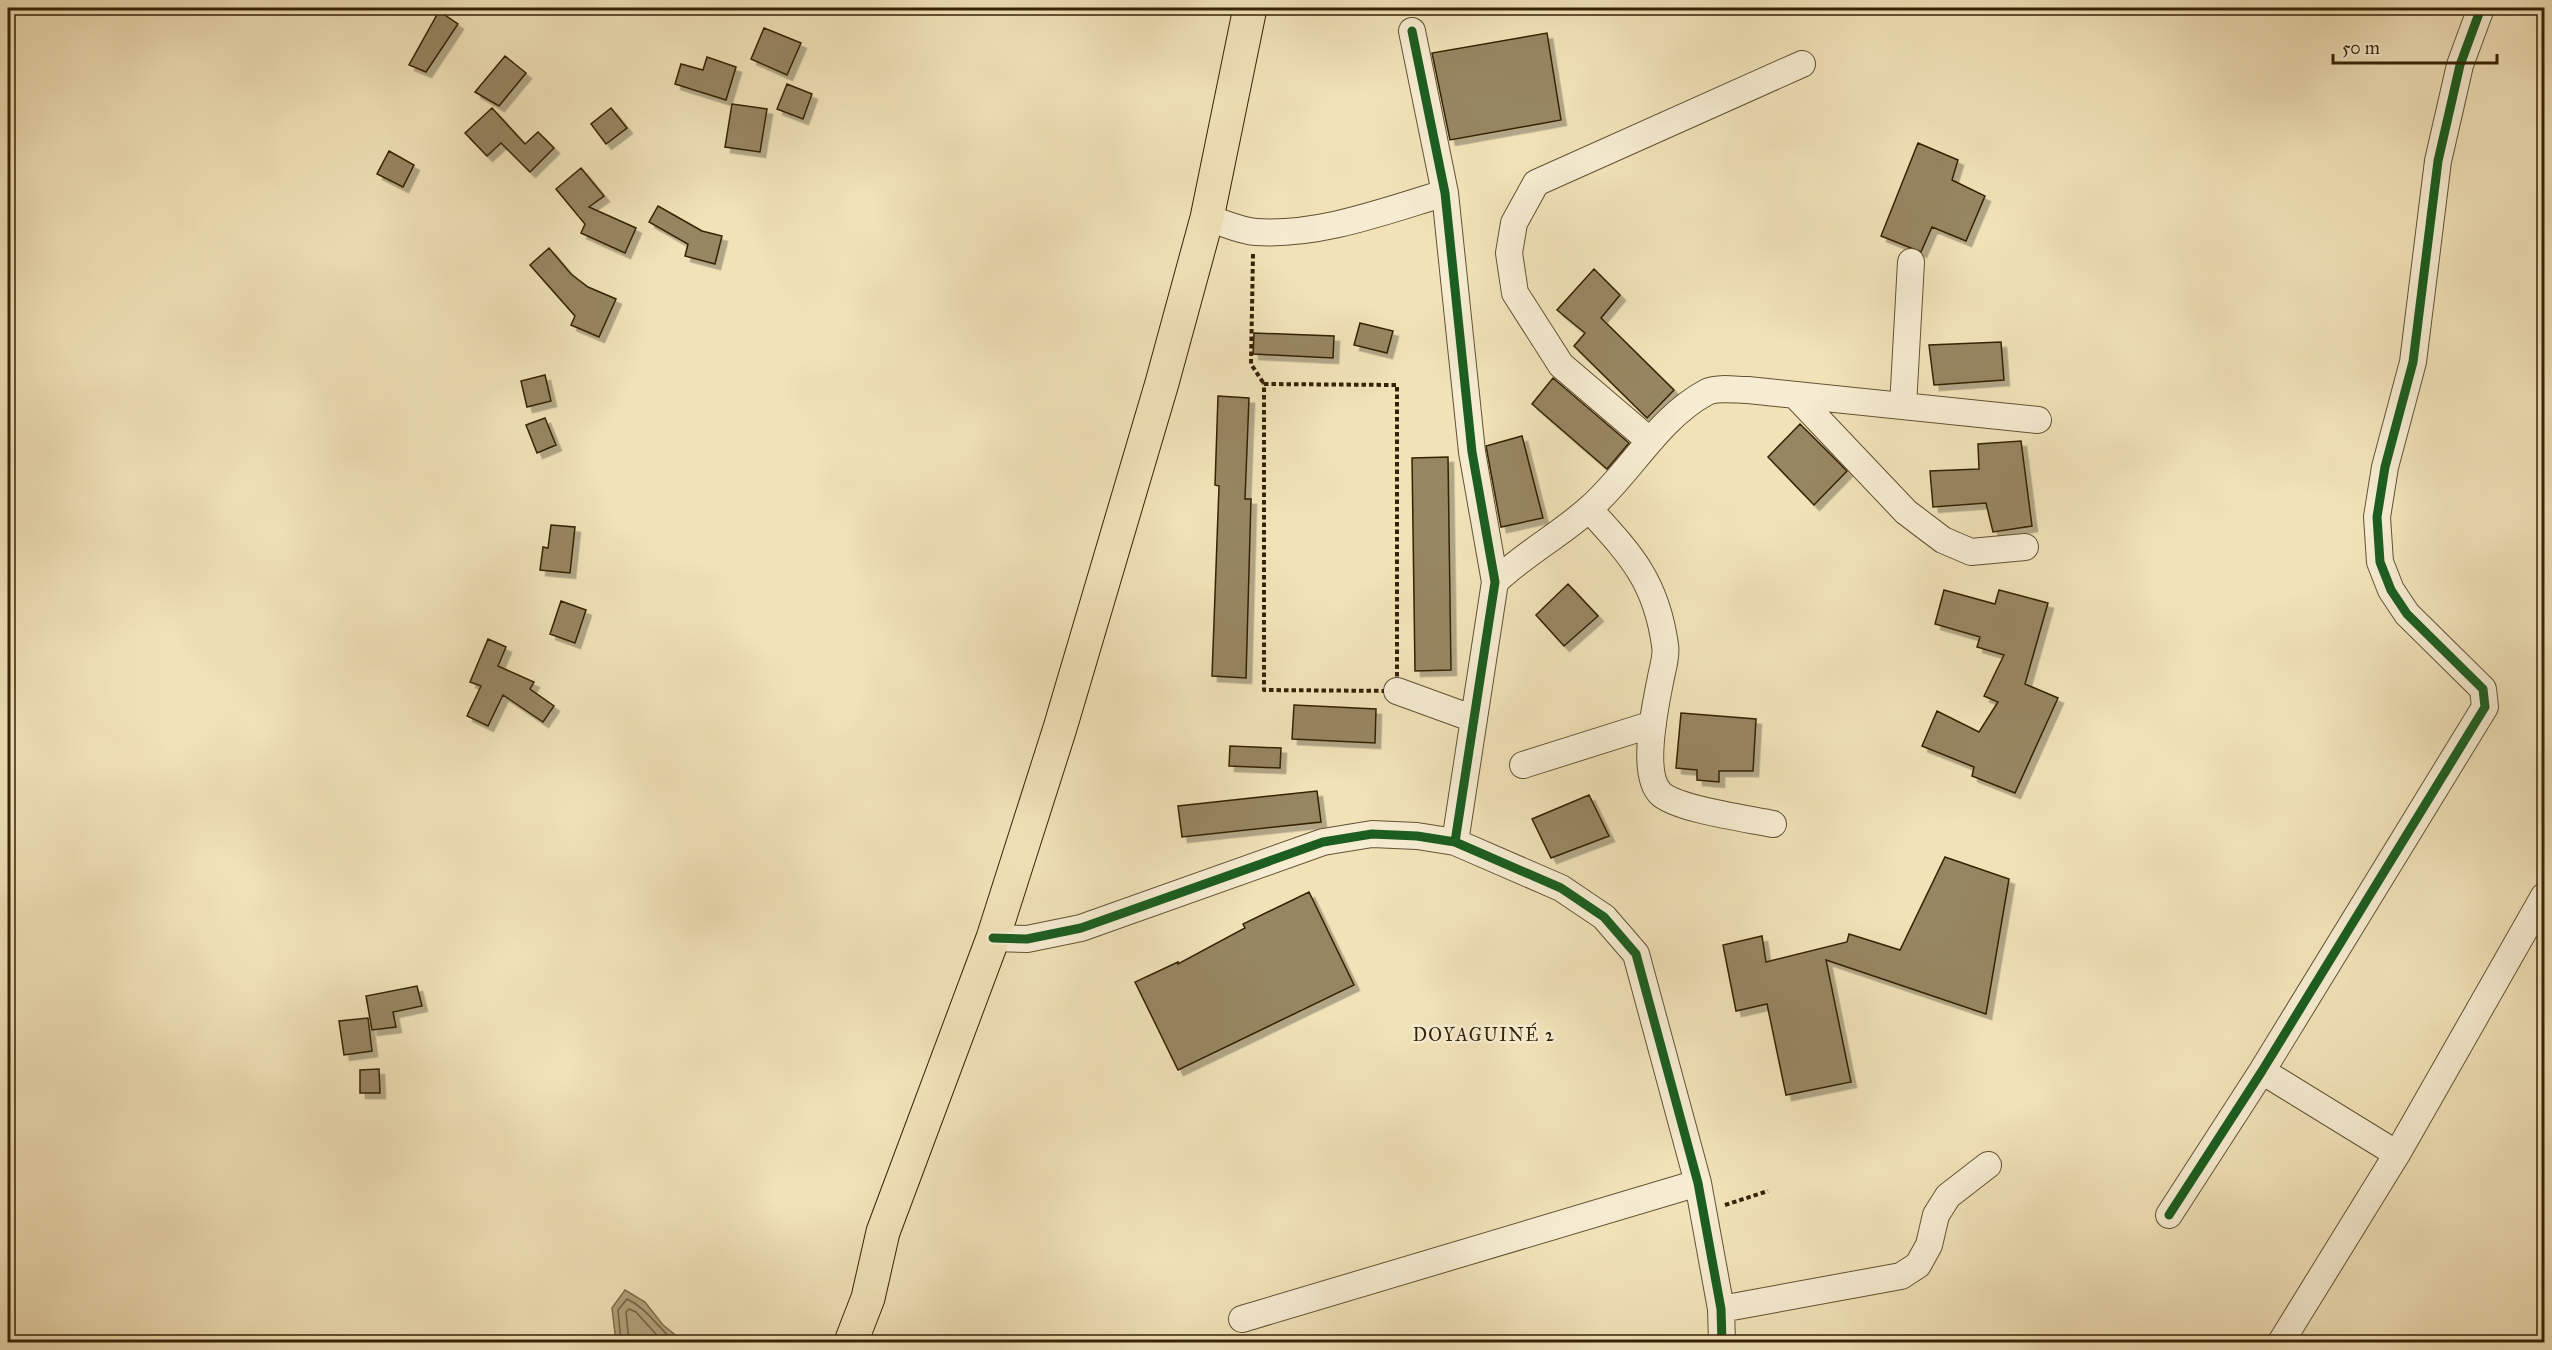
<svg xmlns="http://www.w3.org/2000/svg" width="2552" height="1350" font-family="'IM FELL Great Primer',serif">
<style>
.water{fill:#b1a17b;stroke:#7f6e4c;stroke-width:1.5}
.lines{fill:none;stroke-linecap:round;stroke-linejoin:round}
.shore{stroke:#736240;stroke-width:1.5}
.building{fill:#978662;stroke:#352205;stroke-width:1.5;filter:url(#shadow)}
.minor-casing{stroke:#645232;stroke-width:28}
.major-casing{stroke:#352205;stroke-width:35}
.path{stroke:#352205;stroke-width:4;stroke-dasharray:4.5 3;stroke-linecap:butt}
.minor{stroke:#f6ecd1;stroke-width:26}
.major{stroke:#f1e2b8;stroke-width:33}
.cycleway-casing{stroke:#f6ecd1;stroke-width:13}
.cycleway{stroke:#1b5e20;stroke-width:9}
.labels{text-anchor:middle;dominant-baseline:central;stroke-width:5;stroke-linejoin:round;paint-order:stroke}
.neighbourhood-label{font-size:18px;letter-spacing:1.5px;fill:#352205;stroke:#f6ecd1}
</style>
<defs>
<filter id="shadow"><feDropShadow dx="5.5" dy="5.5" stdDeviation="0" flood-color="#0004"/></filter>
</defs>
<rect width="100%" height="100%" fill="#f1e2b8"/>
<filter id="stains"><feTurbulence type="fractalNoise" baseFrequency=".00333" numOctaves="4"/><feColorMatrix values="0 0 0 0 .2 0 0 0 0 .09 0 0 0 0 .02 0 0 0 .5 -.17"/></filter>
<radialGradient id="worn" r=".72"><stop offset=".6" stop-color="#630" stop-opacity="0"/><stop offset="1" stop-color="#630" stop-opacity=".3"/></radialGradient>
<path class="water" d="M625 1290 645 1302 663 1325 684 1342H616L612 1308Z"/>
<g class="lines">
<path class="shore" d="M621 1342 618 1310 627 1299C647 1308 658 1328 675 1342
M629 1342 626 1312 629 1309 636 1312 663 1342"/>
</g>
<path class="building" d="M439 11 458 24 426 72 409 65Z
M764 28 801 43 787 75 751 59Z
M1547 33 1561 120 1450 140 1432 53Z
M505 56 526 73 499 106 475 92Z
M707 57 736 67 726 100 675 84 681 64 703 70Z
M787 84 812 94 803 119 777 109Z
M732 104 767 109 760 152 725 147Z
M492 108 525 144 538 132 554 148 530 172 501 143 487 156 465 133Z
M611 108 627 128 606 144 591 124Z
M1918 143 1958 160 1952 180 1985 196 1966 241 1932 227 1921 252 1881 236Z
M389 151 414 165 403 187 377 174Z
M581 168 604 196 589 207 636 228 625 253 581 233 585 224 556 189Z
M658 206 702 231 722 236 715 264 685 256 688 244 649 222Z
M549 248 571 274 588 287 616 299 599 337 571 325 575 316 530 265Z
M1594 269 1620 295 1601 318 1674 390 1647 418 1574 346 1585 333 1557 310Z
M1360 323 1393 331 1387 353 1354 345Z
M1254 333 1334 336 1333 358 1253 354Z
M2001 342 2004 380 1934 385 1929 345Z
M545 375 551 401 527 407 521 381Z
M1553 378 1629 443 1607 469 1532 404Z
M1218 396 1249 398 1245 499H1251L1246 678 1212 676 1219 486 1215 485Z
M545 418 556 445 537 453 526 425Z
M1800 424 1847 471 1814 505 1768 457Z
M1522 436 1543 518 1501 527 1486 446Z
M2021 441 2032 526 1993 532 1986 503 1933 507 1930 471 1979 469 1978 444Z
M1448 457 1451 670 1415 671 1412 458Z
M551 525 575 527 570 573 540 570 543 547 548 548Z
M1568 584 1598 616 1564 646 1536 615Z
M1944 590 1995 604 1999 590 2048 603 2025 684 2058 698 2015 793 1972 776 1974 767 1922 746 1937 711 1979 732 1998 702 1984 696 2004 655 1977 647 1980 637 1935 624Z
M561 601 586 610 575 643 550 634Z
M488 639 506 647 498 666 534 682 530 689 554 706 543 722 503 695 488 726 467 716 481 686 470 682Z
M1294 705 1376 709 1375 743 1292 739Z
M1681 713 1756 719 1753 771H1719V782L1697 780V770L1676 768Z
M1230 746 1281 748 1280 768 1229 766Z
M1317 791 1321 822 1182 837 1178 806Z
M1589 795 1609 836 1551 858 1532 819Z
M1945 857 2009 879 1986 1014 1826 960 1851 1082 1786 1095 1767 1004 1736 1011 1723 945 1762 936 1766 962 1847 942 1849 934 1900 950Z
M1309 892 1354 985 1178 1070 1135 982 1178 962V964L1245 928 1243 924Z
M417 986 422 1006 393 1012 396 1027 372 1030 366 996Z
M368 1018 372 1051 344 1055 339 1021Z
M379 1069 380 1093H360V1070Z"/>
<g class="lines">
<defs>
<path id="minor" d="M1412 31 1445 193 1472 452 1495 582 1455 842
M1207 218C1222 222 1240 231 1256 232 1320 236 1385 211 1445 193
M1795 395 1906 512 1943 540 1971 552 2025 547
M1903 406 1911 262
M1650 441 1561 365 1515 293 1509 253 1514 223 1536 183 1802 64
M1589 509C1631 555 1656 581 1665 645 1667 655 1663 667 1661 677 1656 703 1640 772 1660 793 1675 809 1749 819 1773 824
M1495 582C1524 554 1560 535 1590 508 1631 472 1658 418 1707 392 1717 387 1737 390 1748 390L2038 420
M1397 691 1474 719
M1523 765 1653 724
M993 938 1027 939 1081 928 1323 842 1372 834 1417 836 1455 842 1561 888 1604 917 1636 954 1698 1183 1721 1309 1722 1342
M2262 1071 2397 1154
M2169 1215 2262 1071 2485 707 2483 689 2407 614 2391 590 2380 562 2377 517 2385 467 2413 362 2438 161 2460 65 2481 8
M1721 1309 1901 1276 1918 1265 1929 1245 1936 1215 1948 1196 1988 1165
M1242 1319 1698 1183
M2281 1342 2397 1154 2544 896"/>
<path id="major" d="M851 1342 868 1298 883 1232 993 938 1060 728 1162 383 1207 218 1250 8"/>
</defs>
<use href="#minor" class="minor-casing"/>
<use href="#major" class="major-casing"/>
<path class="path" d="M1253 254 1251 364 1264 384
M1264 384 1397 385V691L1264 690Z
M1725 1205 1768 1191"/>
<use href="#minor" class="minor"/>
<use href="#major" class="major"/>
<defs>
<path id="cycleway" d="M1412 31 1445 193 1472 452 1495 582 1455 842
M993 938 1027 939 1081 928 1323 842 1372 834 1417 836 1455 842 1561 888 1604 917 1636 954 1698 1183 1721 1309 1722 1342
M2169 1215 2262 1071 2485 707 2483 689 2407 614 2391 590 2380 562 2377 517 2385 467 2413 362 2438 161 2460 65 2481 8"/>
</defs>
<use href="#cycleway" class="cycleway-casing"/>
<use href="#cycleway" class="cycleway"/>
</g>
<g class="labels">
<g class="neighbourhood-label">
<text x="1484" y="1035">DOYAGUINÉ 2</text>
</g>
</g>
<rect width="2552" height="1350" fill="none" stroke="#f1e2b8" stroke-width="30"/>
<rect x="9" y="9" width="2534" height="1332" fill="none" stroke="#352205" stroke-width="3"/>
<rect x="15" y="15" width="2522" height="1320" fill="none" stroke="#352205" stroke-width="1.5"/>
<path d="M2333 54v9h164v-9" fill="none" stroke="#352205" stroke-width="3"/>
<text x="2342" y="54" font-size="18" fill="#352205" stroke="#f6ecd1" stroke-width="4.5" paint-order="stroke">50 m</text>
<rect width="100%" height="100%" filter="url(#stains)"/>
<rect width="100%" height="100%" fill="url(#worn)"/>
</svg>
